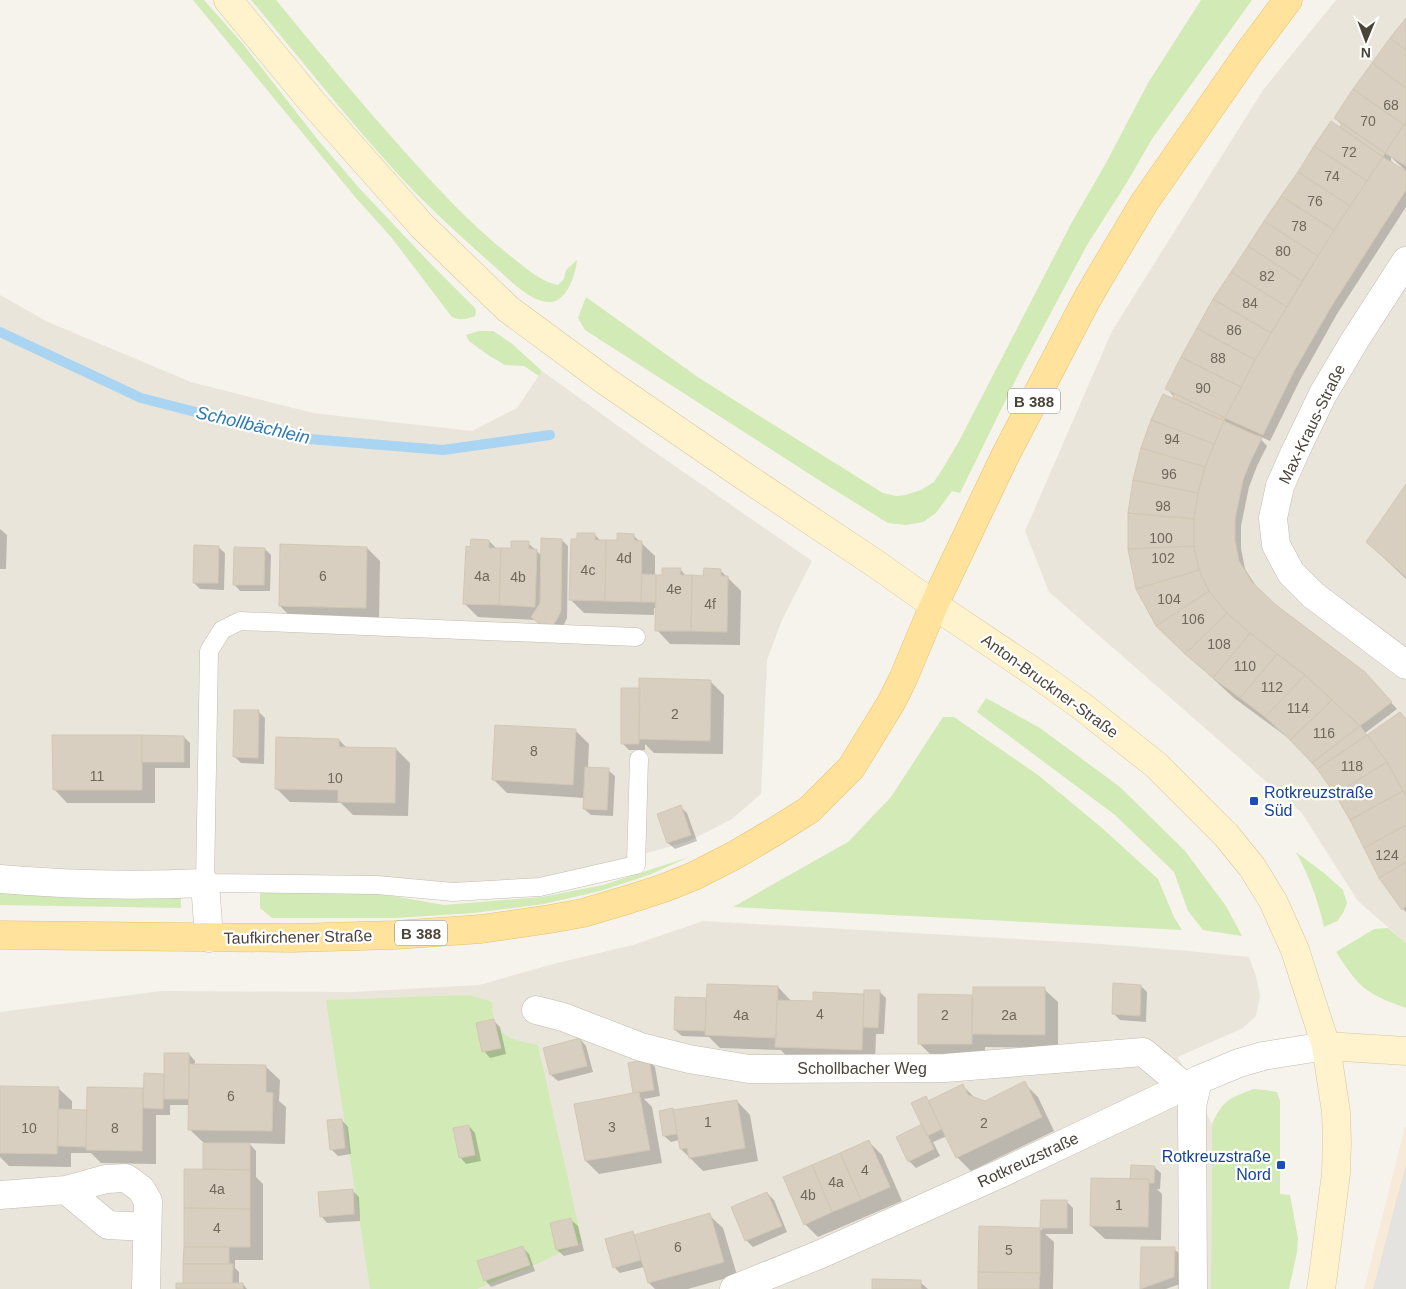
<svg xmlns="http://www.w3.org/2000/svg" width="1406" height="1289" font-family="Helvetica,sans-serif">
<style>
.residential{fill:#eae5da}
.commercial{fill:#f7ead8}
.green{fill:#d2eab5}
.parking{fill:#e5e3e0}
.shadow{fill:#0003;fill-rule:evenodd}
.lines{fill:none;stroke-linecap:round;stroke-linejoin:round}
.stream{stroke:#a9d4f2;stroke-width:10}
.building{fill:#d8cfc1;stroke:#d3c7b4}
.lane-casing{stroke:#c2bbae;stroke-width:19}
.street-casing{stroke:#c2bbae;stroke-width:29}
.secondary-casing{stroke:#d6c79b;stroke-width:29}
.primary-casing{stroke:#e6c16a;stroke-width:29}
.lane{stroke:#fff;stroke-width:18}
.street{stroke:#fff;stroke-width:28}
.secondary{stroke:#fff3cd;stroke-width:28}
.primary{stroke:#ffe39c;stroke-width:28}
.transit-dot{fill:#1a4fb4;stroke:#fff;stroke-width:2}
.labels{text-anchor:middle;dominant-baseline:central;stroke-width:4.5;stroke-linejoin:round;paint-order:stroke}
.number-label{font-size:14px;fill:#6e675b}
.shield{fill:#fff;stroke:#817c74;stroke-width:1}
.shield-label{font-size:15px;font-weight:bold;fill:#4b4439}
.street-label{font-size:16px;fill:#4b4439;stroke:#fff}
.transit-label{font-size:16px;fill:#164399;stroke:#fff;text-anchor:start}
.water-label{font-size:18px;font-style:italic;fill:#2e7ab2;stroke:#fff}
</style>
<rect width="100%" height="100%" fill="#f6f3ec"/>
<path class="residential" d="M1336 0H1406V943L1358 901 1301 812 1049 592 1025 531 1112 331 1263 90Z
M0 295 48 322 191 382 313 413 472 431 517 408 542 371 646 446 812 561 782 620 767 660 761 794 732 819 689 841 616 862 544 879 453 884 372 876 137 877 0 870Z
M703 921 1088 943 1178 950 1249 957 1256 976 1260 996 1256 1016 1243 1028 1178 1057 1212 1124 1211 1289H0V1012L161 991 351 992 479 985 553 964 633 945Z"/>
<path class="commercial" d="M1405 1127H1406V1289H1364Z"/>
<path class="green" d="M193 0H204L243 44 318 140 360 189 429 262 475 308 476 312 475 316C467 319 460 321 452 317L391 237 356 198Z
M251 0H276C318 51 360 102 404 151 438 189 472 226 513 258 527 269 540 281 558 285L564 279 566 270 577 260C576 273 567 302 550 302 531 303 508 278 494 266 460 236 426 205 395 171 345 116 299 57 251 0Z
M1201 0H1252L1152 139 1126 184 1087 245 1021 369 960 493 952 491 936 513 923 522 906 525 888 523 825 484 585 330 578 318 586 297 699 378 883 493 896 496 905 495 921 490 934 482 943 468 958 443 1072 222 1106 163 1148 83Z
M479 331H493L511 343 542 371 539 376 524 366 505 365 488 355 469 341 466 335Z
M986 698 1040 728 1120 787 1185 851 1226 906 1242 936 1203 930 1188 911 1174 872 1115 815 977 712Z
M943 717H954L1038 775 1101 827 1158 879 1174 917 1182 930 733 907 848 842 891 797Z
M1296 852 1324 873 1343 890 1347 903 1343 913 1337 921 1324 927C1318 900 1309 876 1296 852Z
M689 857 649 875 600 891 544 904 474 913 395 918H272L260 908V893H375L444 905 542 897 603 885Z
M0 891 181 894V908L0 905Z
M1388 928 1406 943V1008C1392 1003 1375 997 1363 987 1352 977 1344 964 1336 952L1374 929Z
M469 995 492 1002C492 1037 509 1039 538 1045L582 1242 541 1262 477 1289H370L326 1000Z
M1254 1089 1265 1090 1277 1092 1280 1101V1194L1290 1195 1298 1238 1297 1252 1289 1289H1211L1212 1124C1223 1100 1229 1098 1254 1089Z"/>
<path class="parking" d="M1406 1164V1289H1373Z"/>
<path class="shadow" d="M1406 20V207L1337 314 1300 380 1270 441 1257 435 1267 446 1257 466 1249 487 1241 526V548L1245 569 1258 589 1276 606 1371 681 1397 709 1365 733 1368 736 1406 719V912L1403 909 1336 793 1313 762 1287 737 1234 698 1178 646V401L1167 389 1340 129 1342 125 1335 118ZM1391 157 1406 171 1404 173 1391 161Z
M1406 487V579L1367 542Z
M0 529 7 535 6 569H0Z
M594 534 601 541H618L633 535 655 556V576H664L680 569 687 577H705L720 570 741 591 740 645 670 644 657 630V608H654V615L584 613 571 600Z
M562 540 568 546 567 618 562 628 535 620 478 617 464 603 472 548 489 541 497 549 512 550 528 543 542 556Z
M218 547 225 553 224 590 200 589 194 583Z
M367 548 380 561 379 621 293 619 280 606Z
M265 549 271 555 270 591H240L234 584Z
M710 681 724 695 723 754 654 753 645 744V750H629L622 743 640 689Z
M258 711 265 718 264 764 241 763 234 756Z
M576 731 589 744 588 769 608 770 615 776 613 816 591 815 584 809 585 798 507 793 493 779Z
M184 737 190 743V768H155V803H67L54 789Z
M339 740 347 748 396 749 410 763 408 816 353 815 341 803 290 802 276 788Z
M681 807 687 813 697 841 675 849 668 843 659 815Z
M1141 986 1147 992 1146 1022 1120 1020 1113 1013Z
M778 987 792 1002 814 1003 879 991 886 998 884 1034H876L875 1063 790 1060 781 1050 720 1048 709 1037 682 1036 675 1030 706 1000 707 1001Z
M1044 989 1058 1002V1048L985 1047V1057H933L919 1043V995L974 996Z
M493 1020 500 1027 506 1054 490 1058 484 1051Z
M580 1039 586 1046 593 1072 558 1081 551 1075Z
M189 1054 195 1061V1065L266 1067 280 1080 279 1101 286 1107 285 1144 249 1143 256 1151V1177L263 1184V1260H235V1268L239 1272V1284H243L247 1289H177L185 1284 204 1170V1143L189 1129 190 1105H170V1115H156V1164L101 1163 91 1153H71V1167L9 1166 0 1157V1087L58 1088 72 1101V1111H88L89 1088 145 1089V1075H165Z
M648 1060 655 1067 660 1096 644 1099 652 1107 662 1163 599 1174 586 1161 636 1094 634 1093Z
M1024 1083 1038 1097 1054 1131 971 1171 957 1157 947 1136 933 1142 940 1156 916 1168 909 1161 923 1125 926 1098 930 1102 963 1086 976 1099 985 1102Z
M737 1101 750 1115 758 1161 703 1171 681 1149 679 1140 671 1142 664 1136 674 1111Z
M342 1120 348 1127 351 1154 338 1156 331 1149Z
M469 1126 475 1133 481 1161 466 1164 460 1157Z
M869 1142 882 1155 902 1201 818 1237 805 1224Z
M1154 1167 1161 1173 1160 1189H1157L1162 1194 1161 1240 1105 1239 1091 1226 1132 1180Z
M352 1190 359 1197 360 1221 327 1223 321 1216Z
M767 1193 774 1200 787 1232 753 1247 746 1240Z
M1042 1201 1067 1202 1073 1208V1234H1045L1054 1242 1053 1289H979L1040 1229 1042 1230Z
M709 1215 723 1228 737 1275 688 1289H655L649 1283 644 1267 620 1273 614 1267 632 1233 636 1236Z
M571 1220 578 1226 584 1251 564 1256 557 1250Z
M522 1247 529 1254 535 1271 491 1287 485 1280Z
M1142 1248 1174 1249 1181 1255 1180 1284 1166 1289H1141Z
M920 1282 928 1289H873Z"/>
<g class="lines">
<path class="stream" d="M0 332 141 398 297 438 443 450 550 435"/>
</g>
<path class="building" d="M1406 18V50L1390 38Z
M1390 38 1406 50V88L1372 63Z
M1372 63 1406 88V121L1404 125 1353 89Z
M1353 89 1404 125 1385 153 1334 118Z
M1331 121 1383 157 1367 181 1314 146Z
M1406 121V166L1385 153Z
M1342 123 1385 153 1383 157 1340 127Z
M1314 146 1367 181 1350 206 1298 172Z
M1383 157 1406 171V190L1331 307 1293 373 1263 435 1225 418 1255 360 1287 307 1334 230Z
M1298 172 1350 206 1334 230 1281 196Z
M1281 196 1334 230 1318 256 1264 221Z
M1264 221 1318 256 1302 281 1248 246Z
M1248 246 1302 281 1287 307 1231 272Z
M1231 272 1287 307 1271 333 1213 299Z
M1213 299 1271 333 1255 360 1197 328Z
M1197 328 1255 360 1241 387 1181 357Z
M1181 357 1241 387 1225 418 1165 389Z
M1174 393 1225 418 1224 421 1173 398Z
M1163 394 1224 421 1214 444 1151 420Z
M1151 420 1214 444 1205 467 1141 448Z
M1224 421 1262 438 1251 460 1243 480 1235 519V540L1239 561 1252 582 1276 605 1365 672 1392 702 1360 726 1305 675 1250 633 1227 613 1209 591 1199 570 1194 546V519L1198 493 1205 467Z
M1141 448 1205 467 1198 493 1133 480Z
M1133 480 1198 493 1194 519 1128 513Z
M1406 484V577L1366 542Z
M1128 513 1194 519V546L1128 549Z
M577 533H595V540H606L605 601 569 600 571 539H577Z
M617 533 634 534V540L642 541 641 602 605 601 606 540H617Z
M541 538 562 539 561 611 556 621 548 631 531 617 540 603Z
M471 539 489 540V548H501L499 605 463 604 466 546 470 547Z
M511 541H529V549H537L535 607 499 605 501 548H511Z
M280 544 367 547 366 608 279 606Z
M194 545 219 546 218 583H193Z
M1194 546 1199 570 1136 589 1128 549Z
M234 547 265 548 264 585H233Z
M662 568H681L680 575H692L691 631H655L656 575H662Z
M704 568 721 569V576H728L727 632 691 631 692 575 703 576Z
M1199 570 1209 591 1156 626 1136 589Z
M642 574 656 575V602H641Z
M1209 591 1227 613 1185 654 1156 626Z
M1227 613 1250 633 1213 678 1185 654Z
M1250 633 1277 654 1240 698 1213 678Z
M1277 654 1305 675 1265 717 1240 698Z
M1305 675 1332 700 1290 740 1265 717Z
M639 678 711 680 710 741 639 739Z
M621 688H640L639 744H621Z
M1332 700 1360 726 1312 763 1290 740Z
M234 710H259L258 758 233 757Z
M1400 712 1406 719V796L1387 762 1367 735Z
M495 725 576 729 573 785 492 780Z
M1360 726 1367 735 1317 769 1312 763Z
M52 735H142V790H53Z
M142 735 184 736V762H142Z
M1367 735 1387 762 1335 794 1317 769Z
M276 737 339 739V747L396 748 395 803 338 802V790L275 789Z
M1387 762 1403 791 1350 820 1335 794Z
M585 767 609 768 607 810 583 809Z
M1403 791 1406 796V825L1364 848 1350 820Z
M681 805 691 835 667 843 657 814Z
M1406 825V862L1379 878 1364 848Z
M1406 862V906L1402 910 1379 878Z
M1113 983 1141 985 1140 1016 1112 1014Z
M707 984 778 986 776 1038 705 1035Z
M973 987H1045V1035L972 1034Z
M864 990H880L878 1028 863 1027Z
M813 992 864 994 862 1050 775 1047 777 1000 813 1001Z
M918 994 972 995V1044H918Z
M675 997 706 998 705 1031 674 1030Z
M494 1019 501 1048 482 1052 476 1023Z
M580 1038 587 1066 550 1075 543 1048Z
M164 1053H189V1099H164Z
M649 1059 654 1090 633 1093 628 1063Z
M189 1064 266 1065V1092L273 1093 272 1131 188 1130Z
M144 1073 164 1074 163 1109 143 1108Z
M1025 1081 1042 1117 956 1158 928 1101 963 1084 968 1095 985 1101Z
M0 1086 59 1087 57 1154 0 1153Z
M87 1087 143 1088 142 1151 86 1150Z
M639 1092 650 1150 585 1161 574 1104Z
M926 1096 942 1129 927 1136 911 1103Z
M737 1100 745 1148 689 1158 687 1148 680 1149 673 1110Z
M673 1108 677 1134 663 1136 659 1111Z
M58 1109 87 1110 86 1147 58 1146Z
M342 1119 345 1148 330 1150 327 1120Z
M922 1124 934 1149 908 1162 896 1137Z
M469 1125 475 1155 459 1158 453 1128Z
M869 1140 890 1187 861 1200 840 1153Z
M203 1143H250V1170L203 1169Z
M840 1153 861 1200 832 1212 812 1165Z
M812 1165 832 1212 804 1225 783 1177Z
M1131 1165 1155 1166 1154 1183H1149V1179H1130Z
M184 1169 250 1170V1209L184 1208Z
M1091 1178 1149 1179 1148 1227 1090 1226Z
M353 1189 354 1214 320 1217 318 1192Z
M767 1192 782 1226 745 1241 731 1207Z
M1041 1200H1067V1228H1040Z
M184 1208 250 1209V1247H184Z
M710 1213 724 1262 648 1283 634 1235Z
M571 1218 578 1245 556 1250 550 1223Z
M979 1226 1040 1228V1273L978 1272Z
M633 1231 641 1260 613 1268 605 1239Z
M523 1246 530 1265 484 1281 477 1261Z
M184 1247H229V1264H183Z
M1141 1247H1175L1174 1277 1140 1289Z
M183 1264H233L232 1283H183Z
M978 1272 1040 1273 1039 1289H978Z
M872 1279 921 1280V1289H872Z
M176 1283H243V1289H176Z"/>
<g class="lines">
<defs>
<path id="lane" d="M636 637 240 621 222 630 209 651 205 883 377 885 453 892 540 887 636 865 639 759"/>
<path id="street" d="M1406 261 1355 340 1323 394 1295 452 1280 486 1273 518 1276 545 1291 573 1313 595 1406 665
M0 879C68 885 137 886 205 883L209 938
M536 1010 563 1017 641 1047 689 1059 749 1069 945 1068 1143 1052 1184 1086
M0 1195 66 1190
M146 1289 148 1201 141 1189 126 1178 106 1179 66 1190 108 1225 147 1227
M734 1289 821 1254 1004 1172 1198 1080 1239 1063 1263 1056 1326 1046
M1193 1289 1192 1106 1198 1080"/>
<path id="secondary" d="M228 0 313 103 422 226 508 309 607 382 741 474 876 564 934 605 1034 672 1083 707 1156 765 1226 835 1252 867 1273 901 1295 950 1326 1046 1336 1112 1337 1142 1336 1173 1324 1268 1321 1289
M1326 1046 1406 1051"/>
<path id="primary" d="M0 935 292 938 395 935 481 929 550 919 583 913 630 899 664 888 694 876 735 855 774 832 809 810 851 768 891 703 903 679 934 605 1005 456 1086 301 1101 275 1144 203 1249 52 1288 0"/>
</defs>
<use href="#lane" class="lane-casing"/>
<use href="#street" class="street-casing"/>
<use href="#secondary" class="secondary-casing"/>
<use href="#primary" class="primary-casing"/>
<use href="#lane" class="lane"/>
<use href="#street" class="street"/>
<use href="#secondary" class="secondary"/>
<use href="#primary" class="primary"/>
</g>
<g class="transit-dot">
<rect x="1249" y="796" width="10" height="10" rx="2.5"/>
<rect x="1276" y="1160" width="10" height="10" rx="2.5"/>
</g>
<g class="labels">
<g class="number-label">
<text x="1391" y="105">68</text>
<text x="1368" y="121">70</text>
<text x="1349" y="152">72</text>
<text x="1332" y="176">74</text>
<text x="1315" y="201">76</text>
<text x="1299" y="226">78</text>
<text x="1283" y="251">80</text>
<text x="1267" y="276">82</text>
<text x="1250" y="303">84</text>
<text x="1234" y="330">86</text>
<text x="1218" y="358">88</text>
<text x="1203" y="388">90</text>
<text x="1172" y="439">94</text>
<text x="1169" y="474">96</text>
<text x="1163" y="506">98</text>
<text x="1161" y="538">100</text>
<text x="624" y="558">4d</text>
<text x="1163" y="558">102</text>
<text x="588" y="570">4c</text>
<text x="323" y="576">6</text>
<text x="482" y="576">4a</text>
<text x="518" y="577">4b</text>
<text x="674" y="589">4e</text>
<text x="1169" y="599">104</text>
<text x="710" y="604">4f</text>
<text x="1193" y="619">106</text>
<text x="1219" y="644">108</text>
<text x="1245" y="666">110</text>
<text x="1272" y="687">112</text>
<text x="1298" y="708">114</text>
<text x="675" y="714">2</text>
<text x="1324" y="733">116</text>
<text x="534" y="751">8</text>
<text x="1352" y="766">118</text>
<text x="97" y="776">11</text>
<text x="335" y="778">10</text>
<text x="1387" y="855">124</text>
<text x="820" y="1014">4</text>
<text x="741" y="1015">4a</text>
<text x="945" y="1015">2</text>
<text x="1009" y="1015">2a</text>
<text x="231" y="1096">6</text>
<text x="708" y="1122">1</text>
<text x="984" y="1123">2</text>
<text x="612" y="1127">3</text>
<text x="29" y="1128">10</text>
<text x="115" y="1128">8</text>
<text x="865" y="1170">4</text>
<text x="836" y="1182">4a</text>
<text x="217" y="1189">4a</text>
<text x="808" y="1195">4b</text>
<text x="1119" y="1205">1</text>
<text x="217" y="1228">4</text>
<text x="678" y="1247">6</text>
<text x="1009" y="1250">5</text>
</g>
<g class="shield">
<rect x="1008" y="388.5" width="52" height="25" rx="4"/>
<rect x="395" y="920.5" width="52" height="25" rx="4"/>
</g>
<g class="shield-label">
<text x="1034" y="401">B 388</text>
<text x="421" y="933">B 388</text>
</g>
<g class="street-label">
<text transform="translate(1312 424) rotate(-64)">Max-Kraus-Straße</text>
<text transform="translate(1050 686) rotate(36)">Anton-Bruckner-Straße</text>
<text transform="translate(298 937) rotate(-1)">Taufkirchener Straße</text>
<text x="862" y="1068">Schollbacher Weg</text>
<text transform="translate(1028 1160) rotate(-25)">Rotkreuzstraße</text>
</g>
<g class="transit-label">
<text x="1264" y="792">Rotkreuzstraße<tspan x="1264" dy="18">Süd</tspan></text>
<text x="1271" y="1156" text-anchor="end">Rotkreuzstraße<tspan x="1271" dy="18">Nord</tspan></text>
</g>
<g class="water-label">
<text transform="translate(253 425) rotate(13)">Schollbächlein</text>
</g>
</g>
<g transform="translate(1366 40) rotate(181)" stroke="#ffffff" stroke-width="4" paint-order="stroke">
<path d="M0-4L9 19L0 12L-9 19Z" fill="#4b4439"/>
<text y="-8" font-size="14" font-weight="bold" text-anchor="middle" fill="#4b4439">N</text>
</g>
</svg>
